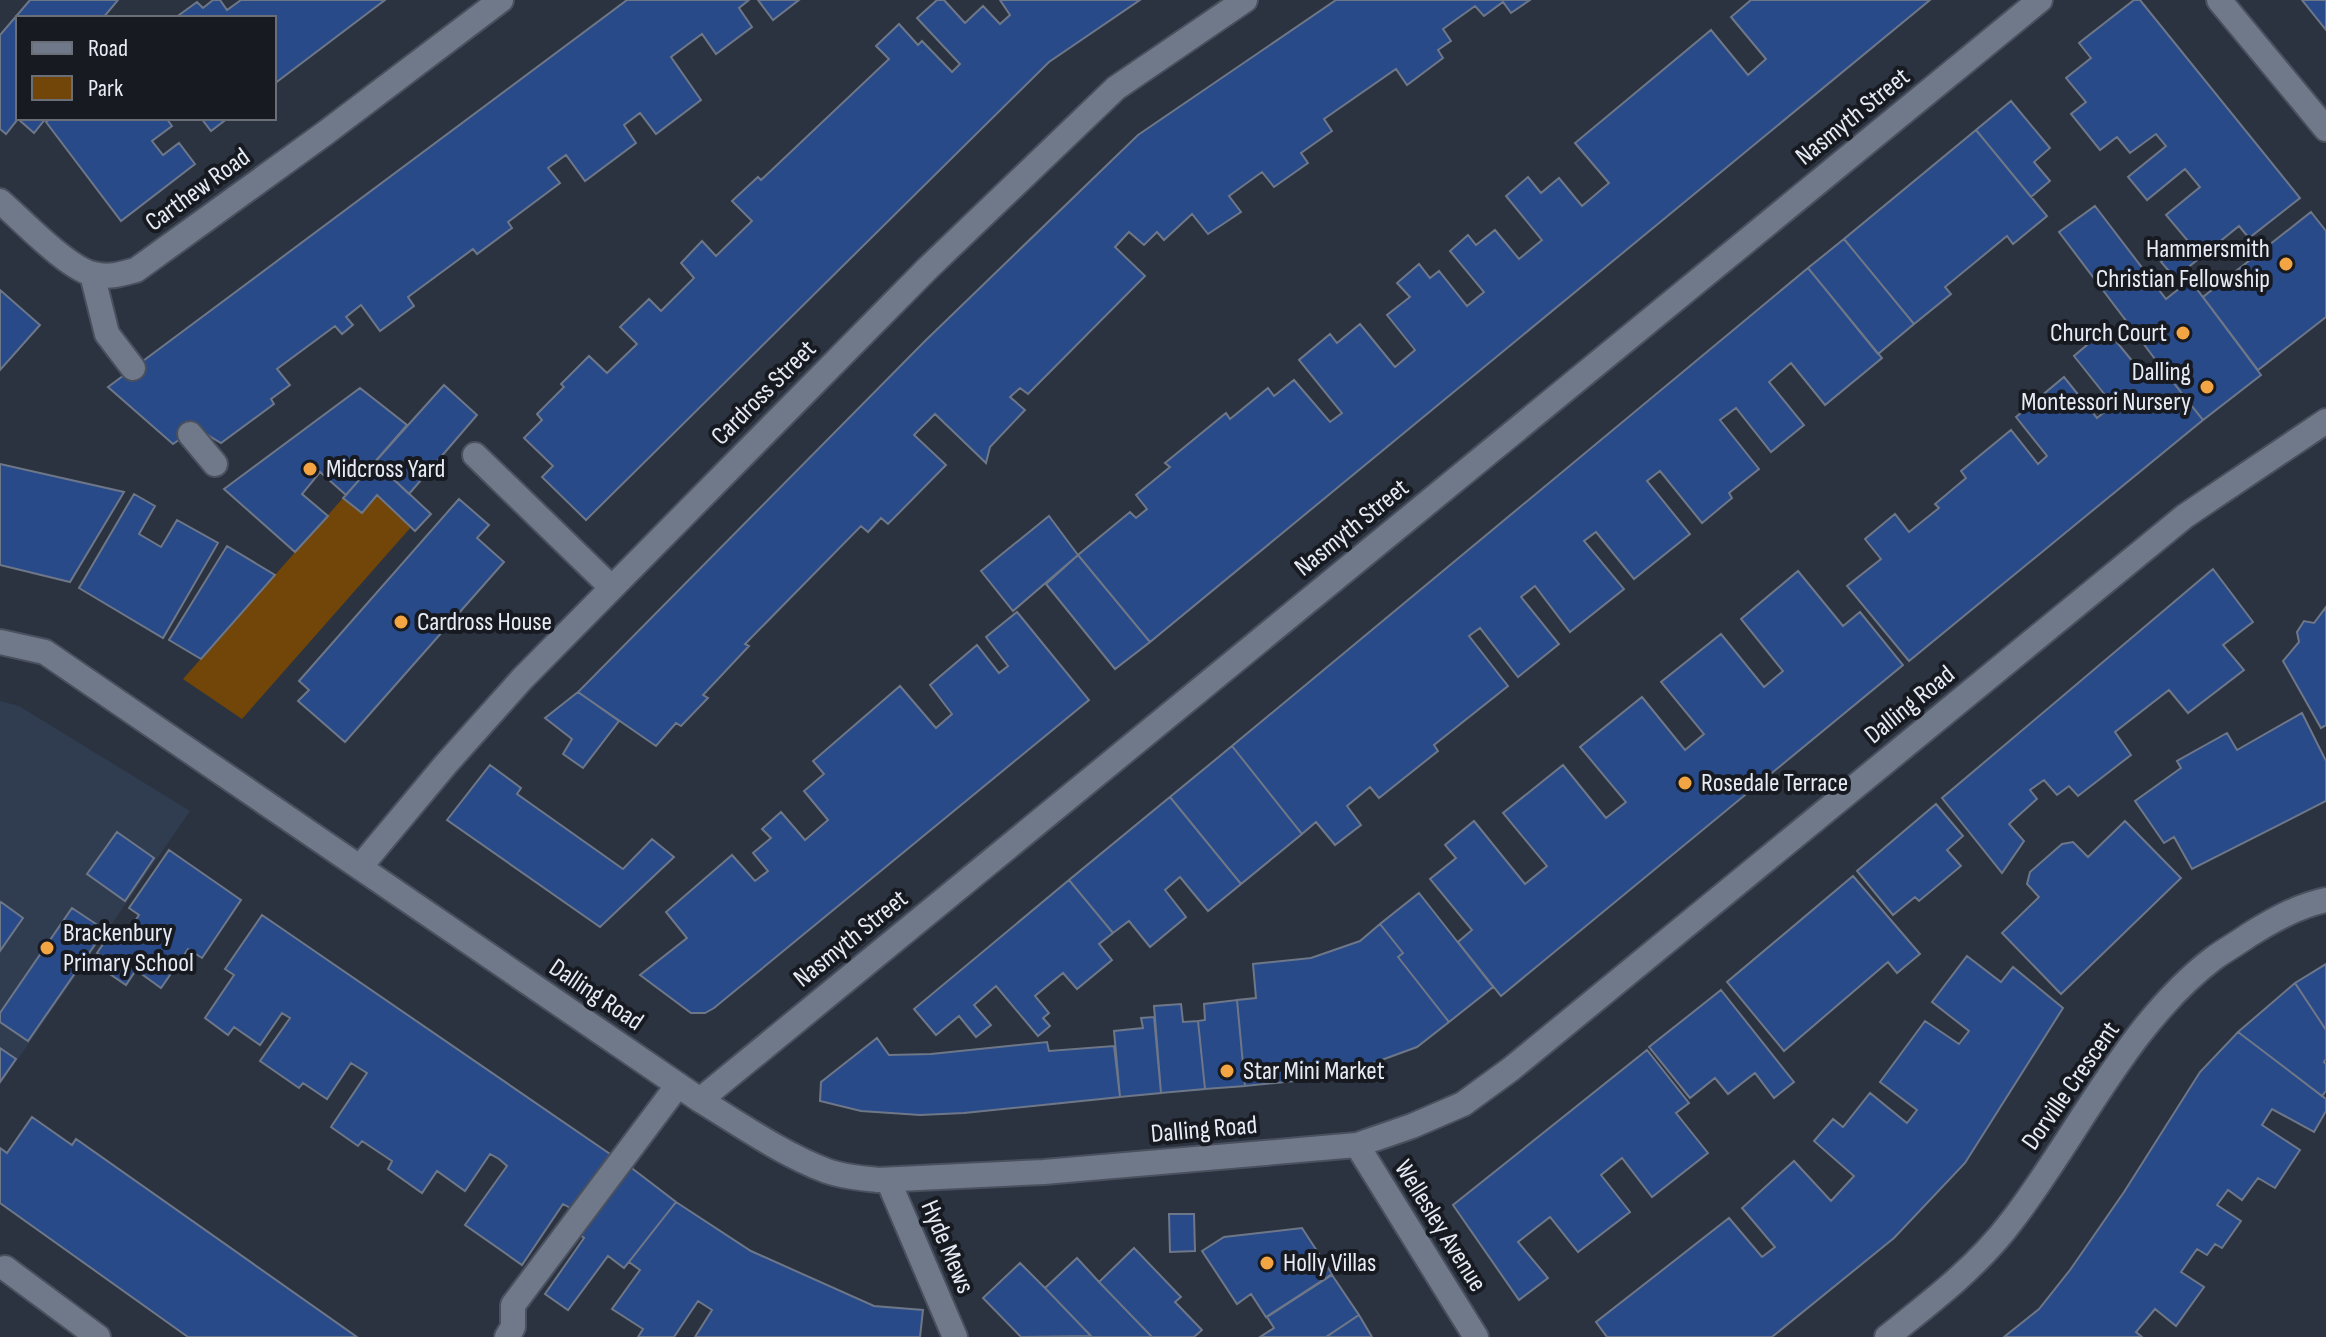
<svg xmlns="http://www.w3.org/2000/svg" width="2326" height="1337" font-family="'Sofia Sans Condensed',sans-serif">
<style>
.built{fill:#303c50}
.green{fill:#724608}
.building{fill:#284a89;stroke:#6e7788;stroke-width:2}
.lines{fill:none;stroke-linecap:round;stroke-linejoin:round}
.lane-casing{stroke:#4a505d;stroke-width:28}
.street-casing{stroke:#4a505d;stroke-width:28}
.lane{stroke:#6f798a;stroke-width:24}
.street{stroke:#6f798a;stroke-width:24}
.poi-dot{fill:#f3a443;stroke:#171b21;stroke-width:3}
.labels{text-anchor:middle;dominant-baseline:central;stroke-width:8;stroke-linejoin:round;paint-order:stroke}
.street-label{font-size:26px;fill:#e6ebf5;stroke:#171b21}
.poi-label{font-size:26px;fill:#e6ebf5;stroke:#171b21;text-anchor:start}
</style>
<rect width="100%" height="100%" fill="#2b3341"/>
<path class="built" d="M0 701 19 706 190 811 0 1085Z"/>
<path class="green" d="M377 495 411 527 242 719 183 679 343 498 362 513Z"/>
<path class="building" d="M30 0H118L103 18H18V118H46L34 133 18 119 6 134 0 129V35Z
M213 0H220L227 10 241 0H385L274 84V18H175L197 2 203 8Z
M627 0H749L739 8 752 27 716 54 702 34 671 57 701 100 656 134 640 113 624 125 636 143 585 181 566 155 548 168 560 183 508 222 512 228 477 254 473 249 408 297 414 306 380 331 361 305 346 317 353 325 342 334 335 326 277 369 290 385 271 399 274 404 221 443 196 428 173 444 108 387Z
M758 0H799L773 20Z
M937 0H944L965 23 983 6 1000 24 1010 15 1000 0H1140L1049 62 586 520 542 477 553 466 524 438 542 420 537 414 564 387 561 384 589 356 607 373 637 344 620 327 649 299 661 311 694 278 681 263 702 241 716 256 752 221 732 201 758 177 761 180 889 59 876 46 899 24 918 45 922 41 952 72 960 64 917 18Z
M1336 0H1530L1511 13 1503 2 1484 16 1475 6 1443 29 1451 41 1438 50 1443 58 1407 85 1396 69 1324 119 1332 131 1301 153 1308 163 1274 187 1262 172 1229 196 1241 212 1208 234 1192 214 1164 240 1157 232 1144 245 1129 232 1115 247 1145 276 1028 394 1020 388 1010 397 1025 410 990 447 986 463 935 414 914 435 946 465 888 524 881 518 868 532 861 526 745 644 749 646 703 695 708 698 681 726 676 723 656 746 578 692 925 341 1138 135Z
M1751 0H1930L1150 642 1078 555 1130 512 1136 518 1147 509 1136 495 1170 467 1165 463 1226 413 1230 419 1268 388 1274 396 1294 380 1330 422 1342 413 1299 360 1330 334 1337 343 1360 324 1395 367 1415 350 1387 315 1410 297 1397 283 1419 264 1430 278 1439 271 1467 306 1484 292 1450 251 1468 235 1476 245 1495 230 1519 259 1542 240 1506 196 1528 177 1541 193 1559 178 1582 206 1609 183 1575 143 1711 30 1748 75 1766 59 1731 17Z
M2134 0H2140L2300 198 2249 238 2239 226 2175 278 2161 262 2188 241 2166 215 2200 187 2185 169 2147 200 2128 177 2166 146 2156 134 2130 153 2117 137 2100 150 2071 114 2086 102 2066 78 2091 58 2079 43Z
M2302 0H2326V30Z
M2011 101 2050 148 2034 162 2050 181 2031 197 1976 130Z
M51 118H166L172 126 152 141 163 155 179 143 195 164 121 221 46 122Z
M201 118H228L211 131Z
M1976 130 2047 216 2013 244 2007 236 1945 287 1951 294 1914 324 1844 239Z
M2095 206 2166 299 2190 280 2261 375 2203 420 2161 367 2059 232Z
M2311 212 2326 231V317L2258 370 2203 297Z
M1844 239 1914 324 1878 354 1808 268Z
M1808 268 1882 358 1825 405 1791 363 1769 382 1804 425 1771 452 1736 408 1720 420 1759 469 1729 493 1732 498 1702 523 1660 471 1647 481 1690 534 1634 579 1596 532 1584 541 1624 589 1570 632 1535 586 1521 597 1559 644 1518 677 1480 628 1469 636 1508 686 1434 745 1438 751 1379 798 1370 787 1347 806 1361 825 1335 845 1316 822 1302 834 1232 746Z
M0 290 40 325 0 370Z
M2106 329 2147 379 2161 367 2203 420 1909 661 1847 586 1881 559 1865 539 1895 514 1909 532 1939 508 1935 504 1966 478 1961 471 2011 430 2038 464 2047 456 2016 417 2064 377 2097 418 2113 405 2074 356Z
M444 385 477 415 409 494 375 462Z
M360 388 407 425 346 495 320 472 302 494 328 516 295 552 224 489Z
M375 462 431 514 415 531 377 495 362 513 343 498Z
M0 464 124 492 70 582 0 565Z
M134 494 155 506 139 534 161 547 177 520 218 543 163 638 79 588Z
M459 499 489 525 477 538 504 562 345 742 298 701 309 690 299 681Z
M1049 516 1078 555 1013 611 981 571Z
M227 546 275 575 201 659 169 640Z
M1078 555 1150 642 1115 669 1046 584Z
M2213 569 2253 622 2223 645 2244 670 2188 713 2169 690 2115 732 2131 755 2078 796 2069 786 2057 795 2044 780 2030 790 2037 799 2009 824 2024 841 2002 873 1942 798Z
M1798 571 1843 626 1860 612 1903 665 1501 996 1458 942 1472 930 1430 879 1456 858 1445 845 1474 821 1525 884 1547 866 1503 813 1563 765 1606 818 1626 802 1580 747 1642 697 1685 750 1704 734 1661 682 1721 634 1764 687 1783 671 1741 619Z
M2326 607V725L2321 728 2283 661 2299 642 2297 632 2304 621 2314 623Z
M1017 612 1089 700 714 1008 705 1013H691L640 975 687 938 666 912 732 855 755 881 768 871 753 853 771 838 762 829 781 812 805 840 828 820 804 791 824 774 813 761 900 686 936 728 952 714 930 685 977 645 999 673 1008 666 986 637Z
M578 692 619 721 583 768 563 754 572 739 545 718Z
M2302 713 2326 761V801L2192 869 2174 837 2164 843 2135 801 2181 768 2177 761 2227 733 2237 750Z
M1232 746 1302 834 1241 884 1170 797Z
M490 765 521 788 517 794 623 869 652 839 674 857 600 927 447 820Z
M1170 797 1241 884 1208 911 1180 877 1165 890 1186 917 1150 947 1129 921 1113 933 1069 880Z
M1936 804 1963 836 1947 850 1961 866 1919 901 1915 897 1893 915 1857 871Z
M2125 821 2181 878 2061 994 2002 933 2039 897 2027 884 2030 872 2062 844 2073 842 2088 857Z
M117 832 154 858 125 901 87 874Z
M169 850 241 900 202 958 188 949 161 988 136 970 126 985 98 966 104 957 97 953 110 934 121 942 139 915 129 908Z
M1853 876 1920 954 1897 973 1888 962 1784 1051 1727 982Z
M1069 880 1113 933 1099 944 1112 960 1077 989 1063 973 1035 996 1049 1013 1043 1018 1050 1026 1038 1036 996 986 974 1005 991 1025 976 1037 959 1016 936 1035 914 1009Z
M1419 893 1493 987 1449 1022 1398 957 1403 953 1380 924Z
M1 902 23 918 0 951V904Z
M72 908 105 930 28 1041 0 1022V1013Z
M262 915 610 1154 572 1209 563 1204 522 1265 465 1225 507 1166 499 1159 490 1154 465 1191 437 1171 422 1193 388 1169 392 1161 362 1141 358 1146 331 1127 367 1073 351 1063 327 1099 303 1083 299 1088 260 1061 290 1018 282 1013 260 1045 234 1027 228 1035 205 1018 234 975 225 969Z
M1380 924 1403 953 1398 957 1449 1022 1417 1047 1335 1077 1245 1086 1237 1000 1256 998 1253 964 1311 958 1360 941Z
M1967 956 2001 982 2013 967 2063 1008 1965 1163 1894 1238 1772 1337H1607L1596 1322 1729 1218 1762 1257 1775 1247 1742 1208 1794 1161 1831 1201 1854 1176 1814 1141 1833 1119 1843 1127 1870 1093 1907 1123 1917 1110 1880 1082 1925 1021 1959 1044 1969 1031 1932 1002Z
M2326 964V1030L2295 983Z
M2295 983 2326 1030V1059L2324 1062 2326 1064V1091L2322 1096 2238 1032Z
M1721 990 1794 1082 1774 1098 1755 1073 1728 1094 1715 1078 1690 1098 1649 1047Z
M1237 1000 1245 1086 1205 1089 1198 1021 1205 1020 1204 1004Z
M1181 1004 1183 1022 1198 1021 1205 1089 1161 1093 1154 1006Z
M1154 1017 1161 1093 1120 1097 1114 1031 1143 1028 1141 1018Z
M2238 1032 2326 1099V1111L2314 1132 2272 1109 2262 1125 2300 1150 2275 1188 2258 1178 2242 1200 2228 1190 2217 1205 2241 1221 2222 1248 2215 1244 2207 1255 2197 1249 2181 1272 2204 1287 2176 1326 2155 1309 2136 1332 2142 1337H2004L2039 1309 2070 1270 2124 1192 2200 1072Z
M877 1038 889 1055 931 1054 1047 1042 1049 1051 1114 1046 1120 1097 964 1113 920 1115 861 1111 820 1101 821 1082Z
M0 1048 16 1059 0 1082Z
M1647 1050 1689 1103 1676 1113 1708 1153 1652 1197 1622 1158 1601 1175 1630 1212 1578 1252 1550 1217 1518 1242 1548 1278 1519 1300 1453 1205Z
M32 1117 72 1145 76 1139 357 1337H188L0 1203V1148L7 1153Z
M629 1166 676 1202 624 1268 608 1256 568 1310 545 1294 584 1238 578 1233Z
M676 1202 751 1251 874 1306 923 1310 920 1337H695L712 1310 698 1301 674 1337H638L643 1329 612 1309 640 1270 629 1262Z
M1169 1214H1194L1195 1251 1170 1252Z
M1302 1228 1332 1274 1266 1317 1251 1294 1237 1304 1202 1251 1224 1237Z
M1134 1248 1181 1297 1175 1302 1202 1330 1194 1337H1152L1099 1282Z
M1077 1258 1099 1282 1152 1337H1092L1045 1288Z
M1020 1263 1045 1288 1091 1336 1021 1337 983 1298Z
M1332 1275 1359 1315 1326 1337H1260L1274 1328 1267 1317Z
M1359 1315 1372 1337H1326Z"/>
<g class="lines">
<defs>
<path id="lane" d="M92 274 107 334 133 368
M190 434 215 464
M475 455 611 587
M888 1180 955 1337
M5 1268 98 1337
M507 1337 513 1327V1305L678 1085"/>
<path id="street" d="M2219 0 2326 129
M0 201C22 220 67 268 93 274 109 278 122 274 136 270L324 134 501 0
M0 642 45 652 700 1100C741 1125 782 1154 827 1171 843 1177 861 1178 878 1180L1044 1172 1357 1145 1412 1126 1463 1104 1511 1069 2185 516 2326 421
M360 867 446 764 522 679 927 269 1116 88 1245 0
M700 1100 2040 0
M1357 1145 1476 1337
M1887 1337C1931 1302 1977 1267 2011 1222 2077 1137 2127 1024 2214 958 2225 950 2238 943 2249 935 2273 920 2298 906 2326 900"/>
</defs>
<use href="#lane" class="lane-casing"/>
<use href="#street" class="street-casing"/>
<use href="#lane" class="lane"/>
<use href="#street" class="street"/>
</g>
<g class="poi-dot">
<circle cx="2286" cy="264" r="8"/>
<circle cx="2183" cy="333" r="8"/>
<circle cx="2207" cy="387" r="8"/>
<circle cx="310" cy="469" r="8"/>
<circle cx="401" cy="622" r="8"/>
<circle cx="1685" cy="783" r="8"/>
<circle cx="47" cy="948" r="8"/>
<circle cx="1227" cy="1071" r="8"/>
<circle cx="1267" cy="1263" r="8"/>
</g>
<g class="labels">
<g class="street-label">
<text transform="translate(1853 117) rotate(-39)">Nasmyth Street</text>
<text transform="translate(198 190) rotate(-36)">Carthew Road</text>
<text transform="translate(764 393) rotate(-45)">Cardross Street</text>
<text transform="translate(1352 528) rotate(-39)">Nasmyth Street</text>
<text transform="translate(1910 705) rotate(-39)">Dalling Road</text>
<text transform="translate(851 939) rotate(-39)">Nasmyth Street</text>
<text transform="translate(596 995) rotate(34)">Dalling Road</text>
<text transform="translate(2071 1086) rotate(-55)">Dorville Crescent</text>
<text transform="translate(1204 1130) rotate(-5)">Dalling Road</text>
<text transform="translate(1440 1226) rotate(58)">Wellesley Avenue</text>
<text transform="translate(947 1247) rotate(67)">Hyde Mews</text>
</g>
<g class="poi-label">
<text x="2270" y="249" text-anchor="end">Hammersmith<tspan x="2270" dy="30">Christian Fellowship</tspan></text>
<text x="2167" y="333" text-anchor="end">Church Court</text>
<text x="2191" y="372" text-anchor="end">Dalling<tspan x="2191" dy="30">Montessori Nursery</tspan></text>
<text x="326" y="469">Midcross Yard</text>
<text x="417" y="622">Cardross House</text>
<text x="1701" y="783">Rosedale Terrace</text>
<text x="63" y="933">Brackenbury<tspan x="63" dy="30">Primary School</tspan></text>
<text x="1243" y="1071">Star Mini Market</text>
<text x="1283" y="1263">Holly Villas</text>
</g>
</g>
<rect x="16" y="16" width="260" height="104" fill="#171b21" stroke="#6a6e76" stroke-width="2"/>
<rect x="32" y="42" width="40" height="12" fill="#6f798a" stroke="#6a6e76" stroke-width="2"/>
<text x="88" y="56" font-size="24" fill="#e6ebf5">Road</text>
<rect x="32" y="76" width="40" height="24" fill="#724608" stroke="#6a6e76" stroke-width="2"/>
<text x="88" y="96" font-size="24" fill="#e6ebf5">Park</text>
</svg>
